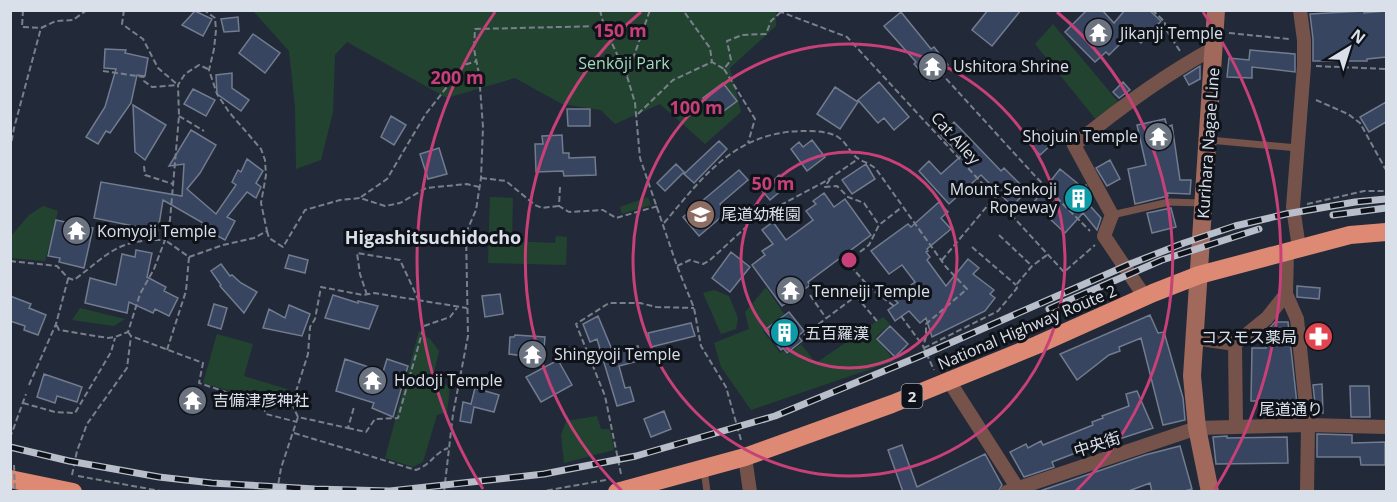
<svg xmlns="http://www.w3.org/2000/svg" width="1397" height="502" font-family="'Open Sans','Noto Sans JP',sans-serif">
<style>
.green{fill:#234331}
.building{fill:#374560;stroke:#727c8e;stroke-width:1.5}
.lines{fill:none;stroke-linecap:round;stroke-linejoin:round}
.path{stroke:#79808c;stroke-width:2;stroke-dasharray:6 3;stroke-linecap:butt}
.lane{stroke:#76534a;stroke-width:7}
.street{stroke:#76534a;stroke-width:14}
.secondary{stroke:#a0695b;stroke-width:18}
.highway{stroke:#de8974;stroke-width:18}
.rail-casing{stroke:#b8bfca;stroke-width:7}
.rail{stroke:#0f1319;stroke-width:4.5;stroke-dasharray:14;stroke-linecap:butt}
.path-bridge{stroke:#79808c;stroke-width:2;stroke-dasharray:6 3;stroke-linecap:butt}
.ring{fill:none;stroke:#c74078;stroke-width:3}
.labels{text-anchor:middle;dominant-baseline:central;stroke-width:6;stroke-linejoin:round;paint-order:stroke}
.shield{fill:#0f1319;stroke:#9da2ab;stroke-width:1.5}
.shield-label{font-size:15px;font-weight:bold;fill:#dae0ea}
.poi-label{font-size:16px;fill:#dae0ea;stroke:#0f1319;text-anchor:start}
.park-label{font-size:16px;fill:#a0ddb9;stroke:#0f1319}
.street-label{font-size:16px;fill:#dae0ea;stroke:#0f1319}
.neighbourhood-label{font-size:18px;font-weight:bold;fill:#dae0ea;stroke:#0f1319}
.centre{fill:#c74078;stroke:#0f1319;stroke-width:3}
.ring-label{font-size:18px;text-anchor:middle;font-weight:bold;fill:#c74078;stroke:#0f1319;stroke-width:6;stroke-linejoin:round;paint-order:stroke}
</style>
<rect width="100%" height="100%" fill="#222a39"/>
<path class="green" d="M776 10V26L730 68 741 112 705 144 660 104 615 124 601 110 562 104 515 78 447 98 347 42 335 55 333 112 321 160 296 169 295 107 289 51 253 11Z
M1053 24 1120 104 1097 121 1035 44Z
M490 197 513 198 512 241 555 243 556 236 567 237 566 265 488 263Z
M648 197 651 205 622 214 620 207Z
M43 206 58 211 45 261 11 258V236L29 215Z
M766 287 784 314 763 331 780 353 783 351 787 355 801 344 816 363 883 317 890 324 876 337 894 361 751 410 721 367 714 343 749 329 745 312Z
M714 290 729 296 738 318 736 329 721 334 703 293Z
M80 308 125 319 114 326 72 320Z
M419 331 430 339 439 351 433 377 450 387 447 412 437 415 423 462 413 467 385 458Z
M217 334 253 344 244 376 290 390 287 402 268 396 266 401 203 383Z
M597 416 601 429H610L614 450 564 463 561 435 566 421Z"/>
<path class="building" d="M988 10H1021L992 46 972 30Z
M1087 10H1102L1114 23 1125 10H1149L1161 21 1141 43 1130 34 1109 55 1106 52 1095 62 1065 32Z
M195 11 212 19 203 36 182 25Z
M1364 11V13L1386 11V57L1367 59V61H1313V39L1310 14Z
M901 12 931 49 934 47 948 65 930 81 914 64 916 62 884 26Z
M238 17 239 31 224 32 221 19Z
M253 34 280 53 265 73 239 53Z
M105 49 126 50 125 53 148 58 145 76 137 75 131 103 110 133 106 131 98 144 86 137 105 107 116 69 104 68Z
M1250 50 1295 54V72L1252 67V78L1227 77 1229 58 1249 60Z
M1200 66V79L1189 85 1184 76Z
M232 73V88L249 100 241 111 217 94 216 75Z
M879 82 909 117 894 130 884 118 878 123 858 100Z
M1123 82 1130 90 1119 98 1113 92Z
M723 83 737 101 717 116 703 98Z
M835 87 858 102 840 129 817 114Z
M193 89 215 100 206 116 184 104Z
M1386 102V122L1369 132 1360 117Z
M133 105 166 125 145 160 135 152Z
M567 109H590V126H568Z
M391 116 406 125 394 145 381 137Z
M1165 119 1167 127 1172 125 1180 180H1191L1190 194 1167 193 1168 196 1135 204 1128 169 1146 165 1137 125Z
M954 122 1001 171 1004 168 1027 191 1012 206 981 175 949 204 919 171 929 161 941 174 961 156 941 135Z
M1036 129 1051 145 1040 155 1025 139Z
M191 130 216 145 200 173 187 189 216 214 236 185 232 182 238 170 241 172 247 159 263 171 256 183 261 187 256 198 247 192 227 217 235 221 225 240 201 227 203 223 163 200 158 231 94 218 101 182 182 196 184 164 169 166Z
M562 135 563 153H569V158L595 157 596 175 564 176 563 171 536 172 535 144H543L542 136Z
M812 140 825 157 807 171 791 149 799 142 803 147Z
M719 141 727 149 694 183 684 174Z
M439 148 447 174 428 179 420 154Z
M1110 160 1120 179 1107 186 1096 168Z
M676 164 684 172 665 191 657 183Z
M866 164 875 179 852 194 842 180Z
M1060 169 1082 187 1086 185 1091 195 1083 198 1101 218 1097 230 1083 213 1065 233 1033 203Z
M739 170 748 180 720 204 727 212 699 236 683 217Z
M779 175 788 185 770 200 758 186 769 177 773 181Z
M824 193 834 207 845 199 871 235 808 282 810 285 782 306 752 265 765 255 762 251 773 244 762 230 773 222 786 240 813 220 806 211 816 204 813 201Z
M939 202 948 212 941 218 951 229 927 249 928 251 926 252 930 257 927 260 946 286 968 259 979 268 973 274 994 290 990 294 995 298 985 311 932 337 926 318 920 323 909 311 895 321 888 310 898 303 893 298 915 282 902 265 889 274 871 251 908 224 911 227Z
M1171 208 1176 227 1152 233 1147 213Z
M56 220 93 228 84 268 59 262 60 258 48 256Z
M136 250 152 253 147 277 166 287 164 291 178 298 169 316 155 309 153 313 129 302 127 313 85 303 90 278 116 285 122 254 135 257Z
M731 252 750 267 730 292 712 278Z
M289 255 308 260 305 273 285 268Z
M221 264 230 276 232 275 241 283 257 292 244 313 220 286 221 285 211 271Z
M1297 286 1320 288 1319 299 1297 297Z
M500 294 503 314 485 317 482 296Z
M333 295 358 303V301L378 306 369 329 325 318Z
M10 296 31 304 29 308 46 315 38 335 24 330 25 326 10 321Z
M214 304 227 308 221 329 208 325Z
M289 305 310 314 302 336 263 328 269 309 285 318Z
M789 312 804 331 798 336 802 341 787 353 783 348 781 350 765 330Z
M1150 315 1158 333 1164 332 1183 398 1185 420 1163 425 1141 338 1119 347 1120 351 1109 355 1077 380 1060 354Z
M598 316 613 352 638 346 642 360 619 366 625 388 630 387 634 401 617 406 597 339 590 342 583 324Z
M1275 322H1288L1298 413 1266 414 1265 401H1251L1252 348H1266V332Z
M691 323 695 336 651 347 648 333Z
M890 326 908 344 895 357 877 339Z
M515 335 545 337 543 360 524 359V356L509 354 510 337H514Z
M345 359 383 372 387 359 408 366 393 417 372 408 374 403 336 391Z
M558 360 572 385 541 402 526 377Z
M44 374 82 387 77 402 57 396 55 403 37 397Z
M1322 384 1323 413H1316L1313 385Z
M1350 386H1369L1370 417H1351Z
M475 388 499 395 494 412 474 407 471 423 460 421 463 402 471 404Z
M1137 391 1153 428 1073 454 1052 462 1054 467 1024 477 1010 452 1026 444 1028 448 1041 441 1043 445 1093 425 1092 422 1103 418 1102 416 1129 406 1126 394Z
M664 411 671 429 651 437 644 419Z
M1317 434 1352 435V443L1385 442V465H1361L1360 457H1317Z
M1227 436V438L1287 437 1288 463 1216 464 1213 437Z
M902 445 917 487 985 454 1002 485 998 492H903L888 450Z
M1180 446 1192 489 1181 492H1152L1150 483 1126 492H1037L1145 455Z"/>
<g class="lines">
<path class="path" d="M23 10 22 27 41 28 56 21 73 20 87 10
M124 10 122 24 143 39 158 68 178 85
M600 10 604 26 627 76 635 103 640 158 677 266 694 308 701 346 726 387 741 440
M783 10 781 12 847 37 1064 272 1095 245
M1152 10 1165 22V28L1180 51
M685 13 710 48 712 62
M1229 33 1289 39
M1316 66 1386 69
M724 69 755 119 748 143
M103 71 144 77V81L152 87 178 85
M940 72 1036 177 1090 231
M627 76 650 10
M1316 100 1348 114 1360 123 1386 170
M638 114 673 80 712 62 724 69 731 60 727 41 742 35 766 34 771 21 781 12
M179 116 204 131
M10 150 14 128 41 28
M144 166 145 175 173 184
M481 178 506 181 535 205 542 208 559 206
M830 179 825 187 837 186 848 197 864 203 879 225
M560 187 559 206 569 212 603 210 616 218 658 206
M361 197 387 179 425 115 464 65 477 61
M1307 204 1364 191H1386
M664 223C704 176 734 133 801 131 813 131 828 131 838 137 846 142 849 151 856 157 862 162 870 163 876 169L946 267 967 289 926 324V337L923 346
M267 231 269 238 283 247 305 210 340 200 360 198 385 206 400 203 426 188 467 184 479 187
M999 235 1032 266
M972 247 1016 285
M189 257 223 245 254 238 267 231 261 203 266 175 265 160 261 149 229 112 217 94 209 70 214 49 216 30 215 18 204 10
M942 260 994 198
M10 261 57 266 68 278 74 280C110 253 117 239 165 240L154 269 140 294 128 332 115 337 108 338 59 330 56 324
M677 266 690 260 703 264 709 261 756 218 826 181 858 159
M367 295 360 274 357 253 400 260 419 301
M810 295 826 318
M856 296 877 321
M894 306 870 288 847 262 869 245 879 225 902 207
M901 316 923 346 934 370
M128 332 131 336 203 363 199 383 262 404 266 414 297 422
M804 335 856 296 870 288
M924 348 998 311 1017 288 1016 285 1032 266 1047 255
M167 350 186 291 189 257 165 240 170 220 179 116 178 85 185 74 199 65 208 69
M29 385 56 324 68 279
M23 403 55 412 75 413 111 352 115 338
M298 417 292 404 308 354 310 327 315 319 321 287 363 295 374 293 467 308
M348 428 366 432 375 419 398 418 424 326 450 317 457 308
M294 433 416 470C432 464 433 454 448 448
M10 438 26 394
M621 474 605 396 576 324 609 303H640L656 307 694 308
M72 475 77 451 87 424 127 368 131 336
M78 476 166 492
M277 492 281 468 298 417 348 428 354 407
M444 492 453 414 468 336 466 233 476 210 481 178 483 127 479 74 474 49 475 29 604 26
M538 492 606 480"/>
<path class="lane" d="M1209 140 1298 148
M1112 215 1169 202 1201 203
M704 469 707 492"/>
<path class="street" d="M1299 248 1293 207 1304 66V40L1300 10
M1287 251 1286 294 1297 319 1308 425 1307 492
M1145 297 1104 236 1112 215 1074 145C1118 109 1164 75 1214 48
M1194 338 1235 344
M949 381 1020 492
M1236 427 1235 344 1267 318 1286 294
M745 457 750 492
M1007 492 1197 428 1308 425 1386 427"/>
<path class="secondary" d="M1210 492 1197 428 1192 376 1216 10"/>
<path class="highway" d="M10 479 73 492
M617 492 745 457 892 404 1037 345 1153 293 1199 275 1350 235 1386 232"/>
<defs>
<path id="rail" d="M1333 215 1386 208
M1049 309 1162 260 1259 229
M10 447 69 461 159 477 212 483 315 489 390 491 544 474 636 456 775 416 925 354 1130 264 1184 243 1235 226 1286 214 1355 202 1386 199"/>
</defs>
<use href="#rail" class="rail-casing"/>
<use href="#rail" class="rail"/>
<path class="path-bridge" d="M14 465 15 492"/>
</g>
<g class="ring">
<circle cx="849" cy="260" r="108"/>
<circle cx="849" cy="260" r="216"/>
<path d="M622 491A324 324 0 0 1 641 12M1057 12A324 324 0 0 1 1076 491"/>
<path d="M483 489A432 432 0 0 1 495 12M1203 12A432 432 0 0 1 1215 489"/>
</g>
<defs>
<symbol id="temple-disc" viewBox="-11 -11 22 22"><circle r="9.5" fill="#6b7280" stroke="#0f1319"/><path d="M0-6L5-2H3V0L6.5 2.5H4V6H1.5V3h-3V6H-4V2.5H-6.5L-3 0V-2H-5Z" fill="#fff"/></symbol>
<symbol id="building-disc" viewBox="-11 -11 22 22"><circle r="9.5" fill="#0f9aa8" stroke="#0f1319"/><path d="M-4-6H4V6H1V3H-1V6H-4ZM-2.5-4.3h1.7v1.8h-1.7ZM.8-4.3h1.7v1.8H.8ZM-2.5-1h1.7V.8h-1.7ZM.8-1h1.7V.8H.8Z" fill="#fff"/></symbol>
<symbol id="school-disc" viewBox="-11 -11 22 22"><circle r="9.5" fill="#8d6e63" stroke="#0f1319"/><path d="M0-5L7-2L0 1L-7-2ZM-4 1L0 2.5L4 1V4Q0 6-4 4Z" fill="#fff"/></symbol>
<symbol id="pharmacy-disc" viewBox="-11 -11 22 22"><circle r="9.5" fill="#e0444e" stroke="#0f1319"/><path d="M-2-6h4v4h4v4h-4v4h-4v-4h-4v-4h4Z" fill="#fff"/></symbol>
</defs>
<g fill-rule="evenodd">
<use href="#temple-disc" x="1082" y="16" width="33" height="33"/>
<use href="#temple-disc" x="916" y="50" width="33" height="33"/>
<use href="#temple-disc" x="1142" y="120" width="33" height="33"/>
<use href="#building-disc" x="1062" y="182" width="33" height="33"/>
<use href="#school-disc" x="684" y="198" width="33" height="33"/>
<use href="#temple-disc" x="60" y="214" width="33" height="33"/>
<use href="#temple-disc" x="774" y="274" width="33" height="33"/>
<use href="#building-disc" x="768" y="316" width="33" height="33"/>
<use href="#pharmacy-disc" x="1302" y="320" width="33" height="33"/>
<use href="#temple-disc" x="516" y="338" width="33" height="33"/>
<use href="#temple-disc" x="356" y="364" width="33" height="33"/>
<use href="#temple-disc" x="176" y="384" width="33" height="33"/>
</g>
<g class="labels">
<rect class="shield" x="901.5" y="384" width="21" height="24" rx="4.5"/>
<g class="shield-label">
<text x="912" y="396">2</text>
</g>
<g class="poi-label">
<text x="1120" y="33">Jikanji Temple</text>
<text x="953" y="66">Ushitora Shrine</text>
<text x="1138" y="136" text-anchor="end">Shojuin Temple</text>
<text x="1057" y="189" text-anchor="end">Mount Senkoji<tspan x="1057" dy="18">Ropeway</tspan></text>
<text x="721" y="214">尾道幼稚園</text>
<text x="97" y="231">Komyoji Temple</text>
<text x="812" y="291">Tenneiji Temple</text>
<text x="805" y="333">五百羅漢</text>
<text x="1297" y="337" text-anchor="end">コスモス薬局</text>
<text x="554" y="354">Shingyoji Temple</text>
<text x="394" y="380">Hodoji Temple</text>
<text x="213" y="400">吉備津彦神社</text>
</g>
<g class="park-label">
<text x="624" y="63">Senkōji Park</text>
</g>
<g class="street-label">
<text transform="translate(956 138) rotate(48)">Cat Alley</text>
<text transform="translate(1208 143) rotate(-86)">Kurihara Nagae Line</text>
<text transform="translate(1027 327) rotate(-23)">National Highway Route 2</text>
<text x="1291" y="409">尾道通り</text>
<text transform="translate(1097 444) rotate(-18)">中央街</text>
</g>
<g class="neighbourhood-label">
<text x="433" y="237">Higashitsuchidocho</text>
</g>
</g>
<circle cx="849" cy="260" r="9" class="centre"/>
<g class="ring-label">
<text x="620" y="37">150 m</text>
<text x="457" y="84">200 m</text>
<text x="696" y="114">100 m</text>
<text x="773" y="190">50 m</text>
</g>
<rect width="1397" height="502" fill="none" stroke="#dae0ea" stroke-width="24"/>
<g transform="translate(1349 48) rotate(38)" stroke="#0f1319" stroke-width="4.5" paint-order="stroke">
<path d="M0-4.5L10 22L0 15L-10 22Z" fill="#dae0ea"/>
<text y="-9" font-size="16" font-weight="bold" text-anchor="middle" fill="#dae0ea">N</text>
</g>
</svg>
